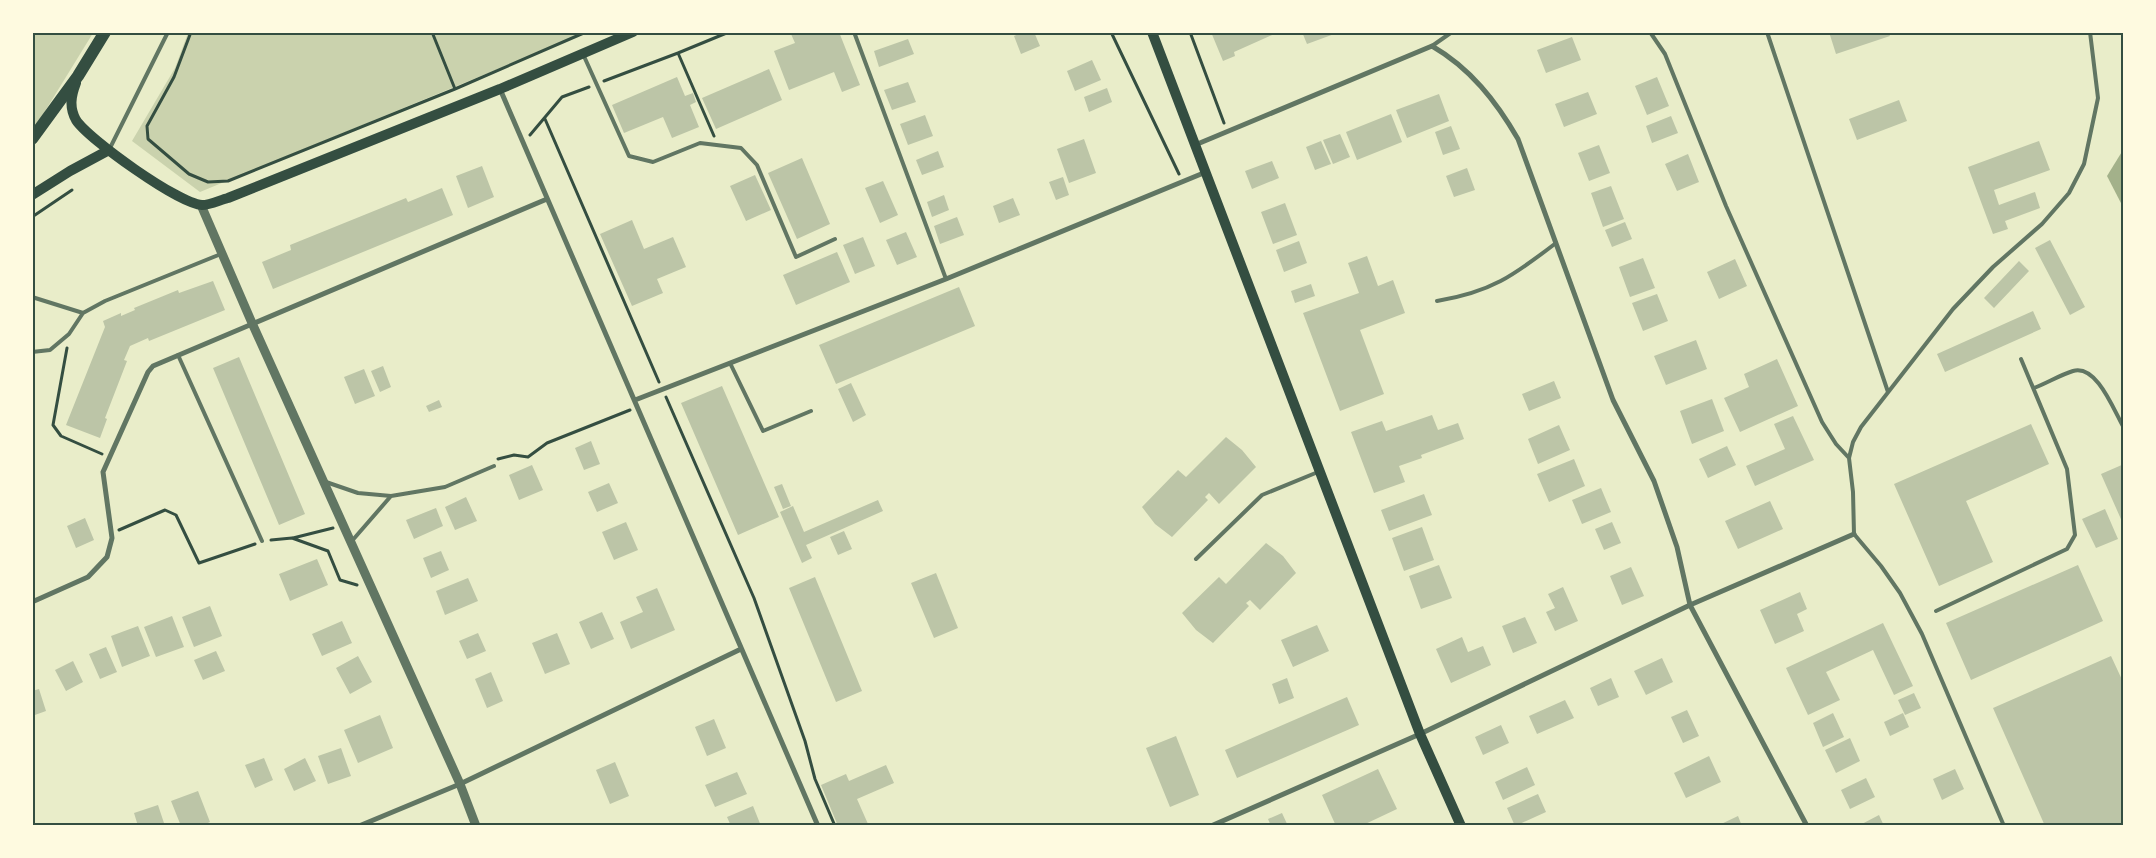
<svg xmlns="http://www.w3.org/2000/svg" width="2156" height="858" font-family="'Exo 2',sans-serif">
<style>
.green{fill:#cad2ad}
.water{fill:#a3b18a}
.building{fill:#bcc5a7}
.lines{fill:none;stroke-linecap:round;stroke-linejoin:round}
.path{stroke:#344e41;stroke-width:3}
.service{stroke:#617663;stroke-width:4}
.minor{stroke:#617663;stroke-width:5}
.tertiary{stroke:#617663;stroke-width:9}
.secondary{stroke:#344e41;stroke-width:10}
.trunk{stroke:#344e41;stroke-width:12}
.neatline{fill:none;stroke:#344e41;stroke-width:2}
</style>
<rect width="100%" height="100%" fill="#e9edc9"/>
<path class="green" d="M33 33H93L42 116 33 128Z
M188 33H585L200 192 132 141 175 68Z"/>
<path class="water" d="M2123 150H2124L2123 207 2107 176Z"/>
<path class="building" d="M795 32H816V34L839 32 860 85 842 92 834 72 789 90 774 51 795 43 791 34Z
M1023 32H1034L1040 46 1021 54 1014 36Z
M1211 32H1271L1272 35 1234 52 1235 56 1223 61Z
M1302 32H1337V33L1307 44Z
M1829 32H1888L1890 36 1836 54Z
M1572 37 1581 60 1546 73 1537 50Z
M908 39 914 54 879 67 874 51Z
M1092 60 1101 80 1075 91 1067 71Z
M769 69 782 100 716 129 702 98Z
M677 77 685 96 693 93 696 102 690 105 699 127 672 138 663 117 624 133 612 105Z
M1657 77 1669 106 1647 115 1635 86Z
M908 82 916 102 892 110 884 90Z
M1107 88 1112 102 1089 112 1084 97Z
M1588 92 1597 114 1564 127 1555 104Z
M1439 94 1449 121 1407 138 1396 110Z
M1899 100 1907 121 1857 140 1849 119Z
M1391 114 1402 142 1357 160 1346 132Z
M925 115 933 136 908 145 900 124Z
M1671 116 1678 133 1652 143 1646 126Z
M1451 126 1460 149 1443 155 1435 132Z
M1340 134 1350 157 1333 164 1323 140Z
M1084 139 1096 173 1069 183 1057 149Z
M1321 141 1331 164 1315 170 1306 147Z
M2039 141 2050 170 1994 190 1999 205 2035 192 2040 208 2005 221 2008 229 1993 234 1968 167Z
M1599 145 1610 173 1589 181 1578 153Z
M938 151 944 167 922 175 916 160Z
M1688 154 1699 182 1677 191 1665 164Z
M802 158 830 224 797 239 768 173Z
M1272 161 1279 178 1252 189 1245 171Z
M482 166 494 197 468 208 456 176Z
M1467 168 1475 190 1454 197 1446 176Z
M755 175 771 210 746 221 730 186Z
M1063 177 1069 195 1056 200 1049 182Z
M883 181 898 215 880 223 865 188Z
M1611 186 1624 219 1603 227 1591 193Z
M442 188 453 215 273 289 262 262 291 250 290 245 406 198 408 202Z
M944 195 949 210 932 217 927 202Z
M1013 198 1020 215 999 223 993 206Z
M1285 203 1297 235 1273 244 1261 212Z
M957 217 964 235 940 244 934 226Z
M632 220 644 249 673 237 686 267 657 279 663 293 632 306 600 234Z
M1625 222 1632 239 1612 247 1605 230Z
M906 232 917 257 897 265 886 240Z
M863 237 875 266 855 274 843 245Z
M2050 240 2085 307 2070 315 2035 248Z
M1299 241 1307 263 1284 272 1276 250Z
M837 252 850 282 796 305 783 275Z
M1367 256 1378 286 1393 280 1405 313 1360 330 1384 394 1340 411 1303 313 1359 293 1348 263Z
M1643 258 1655 288 1630 297 1619 267Z
M1735 259 1747 286 1719 299 1707 272Z
M2019 261 2029 271 1994 308 1984 298Z
M213 281 225 310 149 341 148 338 130 346 124 360 127 361 105 418 107 419 100 438 66 425 105 327 103 321 121 313V316L135 310 134 308 178 290 179 293Z
M1311 284 1315 296 1295 303 1291 291Z
M959 287 975 326 836 384 819 345Z
M1657 294 1668 321 1643 331 1632 303Z
M2033 311 2041 329 1945 372 1937 354Z
M1696 340 1707 369 1666 385 1654 356Z
M239 357 305 514 279 525 213 368Z
M1777 359 1798 406 1740 432 1724 398 1749 387 1744 374Z
M383 366 391 387 380 392 371 371Z
M364 369 375 396 355 404 344 377Z
M1554 381 1561 398 1529 411 1522 394Z
M851 383 866 415 853 422 838 389Z
M722 386 779 517 738 535 681 403Z
M1712 399 1724 431 1692 444 1680 411Z
M439 400 442 407 429 412 426 406Z
M1432 415 1438 430 1458 423 1464 439 1421 455 1422 458 1399 466 1405 482 1374 493 1351 432 1382 421 1386 431Z
M1793 416 1814 460 1755 486 1746 466 1785 449 1774 424Z
M2031 424 2049 464 1966 501 1993 562 1939 586 1894 484Z
M1559 425 1570 450 1538 464 1528 439Z
M1226 437 1242 450 1256 467 1219 504 1209 493 1205 497 1208 500 1172 537 1155 524 1142 507 1178 470 1186 477Z
M591 441 600 464 584 470 575 448Z
M1727 446 1736 465 1708 478 1699 459Z
M1574 459 1585 486 1549 502 1537 474Z
M2124 464V526L2101 474Z
M532 465 543 490 519 500 509 475Z
M609 483 618 503 597 512 588 492Z
M782 484 791 506 783 509 774 487Z
M1601 488 1611 512 1582 524 1572 500Z
M1424 494 1432 515 1389 531 1381 510Z
M466 497 477 521 455 530 445 507Z
M878 500 883 511 806 545 812 558 802 563 780 512 793 506 804 532Z
M1770 501 1783 529 1738 549 1725 521Z
M436 508 443 526 414 539 406 520Z
M2105 509 2118 539 2096 548 2082 519Z
M85 518 94 540 76 548 67 526Z
M626 522 638 550 614 560 602 532Z
M1612 522 1621 543 1604 550 1595 529Z
M1422 527 1434 560 1404 571 1392 538Z
M844 531 852 549 838 555 830 537Z
M1266 543 1283 556 1296 573 1260 610 1250 600 1246 603 1249 606 1213 643 1196 630 1182 613 1219 577 1226 584Z
M441 551 449 570 431 578 423 558Z
M317 559 328 585 290 601 279 574Z
M1439 565 1452 598 1421 609 1409 576Z
M2078 565 2103 621 1971 680 1946 623Z
M1631 567 1644 596 1622 605 1610 576Z
M936 573 958 628 934 638 911 583Z
M815 577 862 691 836 702 789 588Z
M468 578 478 601 445 615 436 591Z
M1563 587 1578 621 1555 631 1546 612 1555 608 1548 594Z
M657 588 675 630 631 649 620 622 643 612 636 597Z
M1800 592 1807 609 1797 614 1804 631 1775 644 1760 610Z
M210 606 222 636 194 647 182 617Z
M602 612 614 639 591 649 579 622Z
M172 616 184 647 156 657 144 627Z
M1525 617 1537 643 1513 653 1502 626Z
M342 621 352 643 322 656 312 634Z
M1883 623 1913 686 1894 695 1873 650 1826 672 1840 700 1808 715 1786 668Z
M1317 625 1329 651 1293 667 1281 640Z
M138 626 150 656 122 667 111 636Z
M478 633 486 651 467 659 459 641Z
M557 633 570 664 545 674 532 643Z
M1462 637 1468 652 1483 646 1491 665 1451 683 1436 649Z
M106 647 117 672 100 679 89 654Z
M216 651 225 671 203 680 194 660Z
M358 656 372 682 350 694 336 668Z
M2111 656 2124 684V826H2045L1993 708Z
M1662 658 1673 682 1646 695 1634 671Z
M73 661 83 682 66 691 55 670Z
M491 672 503 701 487 708 475 679Z
M1287 678 1294 698 1279 704 1272 684Z
M1611 678 1619 697 1598 706 1590 688Z
M39 689 46 711 32 716V691Z
M1914 693 1921 708 1905 715 1898 700Z
M1347 697 1359 725 1237 778 1225 750Z
M1565 700 1574 718 1537 734 1529 716Z
M1687 710 1699 736 1683 743 1671 717Z
M1833 713 1844 737 1823 747 1813 723Z
M1903 713 1909 727 1890 736 1884 722Z
M380 715 393 748 358 763 344 730Z
M714 719 726 748 707 756 695 727Z
M1501 725 1509 743 1483 755 1475 737Z
M1176 736 1199 795 1170 807 1146 748Z
M1850 738 1860 761 1836 773 1825 750Z
M341 748 351 776 328 784 318 756Z
M1709 756 1721 782 1686 798 1674 773Z
M264 758 273 780 255 788 245 765Z
M305 758 316 781 294 791 284 769Z
M615 762 629 796 610 804 596 770Z
M886 765 894 783 857 799 868 824 838 826 821 785 846 774 849 781Z
M1527 767 1535 785 1503 800 1495 782Z
M1378 769 1397 809 1361 826H1336L1322 795Z
M1955 769 1964 789 1942 800 1933 779Z
M737 772 747 794 715 807 705 785Z
M1866 778 1875 797 1850 809 1841 790Z
M198 791 210 822 201 826H181L171 801Z
M1538 794 1546 812 1515 826 1507 808Z
M158 805 165 826H138L134 813Z
M753 806 761 826H731L727 817Z
M1282 813 1288 826H1271L1268 819Z
M1879 815 1884 826H1858Z
M1738 816 1742 826H1717Z"/>
<g class="lines">
<path class="path" d="M191 32 174 77 147 126 148 139 189 174 208 182 228 181 455 89 586 32
M432 32 455 89
M1111 32 1179 174
M1190 32 1224 123
M678 53 729 32
M604 81 678 53 714 136
M545 119 659 382
M530 135 562 97 589 87
M32 217 72 190
M67 348 53 425 61 436 102 454
M666 397 754 598 805 741 815 779 835 826
M498 459 514 455 528 457 547 443 630 410
M119 530 165 510 176 515 199 563 255 544
M293 538 333 528
M271 540 292 538 328 551 340 580 357 585"/>
<path class="service" d="M854 32 946 279
M1650 32 1665 54 1726 206 1822 422 1836 444 1849 458
M1767 32 1888 392
M1432 46 1452 32
M583 54 629 156 653 162 700 143 741 148 757 165 796 257 835 239
M110 148 168 32
M32 297 83 313
M1437 301C1491 292 1513 276 1556 243
M32 352 50 350 69 334 83 313 105 301 221 254
M178 355 262 541
M730 363 763 431 811 411
M2034 388C2047 383 2060 375 2073 371 2097 364 2114 411 2124 428
M326 482 358 493 391 496 351 542
M391 496 445 487 494 466
M1196 559 1262 495 1318 472
M1936 611 2067 549 2075 535 2067 469 2021 359
M2004 826 1922 634 1900 593 1881 566 1854 534 1853 492 1849 458 1853 442 1861 427 1953 309 1993 267 2042 224 2069 193 2084 164 2098 98 2090 32"/>
<path class="minor" d="M500 89 818 826
M1195 145 1432 46C1470 68 1496 101 1518 139L1613 400 1654 481 1677 547 1690 605 1807 826
M635 400 946 279 1206 172
M32 602 88 577 107 557 112 538 103 472 148 372 153 366 547 199
M359 826 460 784 741 649
M1211 826 1420 734 1690 605 1854 534"/>
<path class="tertiary" d="M201 205 252 323 460 784 476 826"/>
<path class="secondary" d="M1152 32 1420 734 1461 826
M76 83C71 96 69 107 76 120 88 139 179 204 202 205 210 205 220 200 228 198L500 89 633 32
M32 195 70 171 109 150"/>
<path class="trunk" d="M32 139 78 76 105 32"/>
</g>
<rect width="2156" height="858" fill="none" stroke="#fefae0" stroke-width="68"/>
<rect x="34" y="34" width="2088" height="790" class="neatline"/>
</svg>
